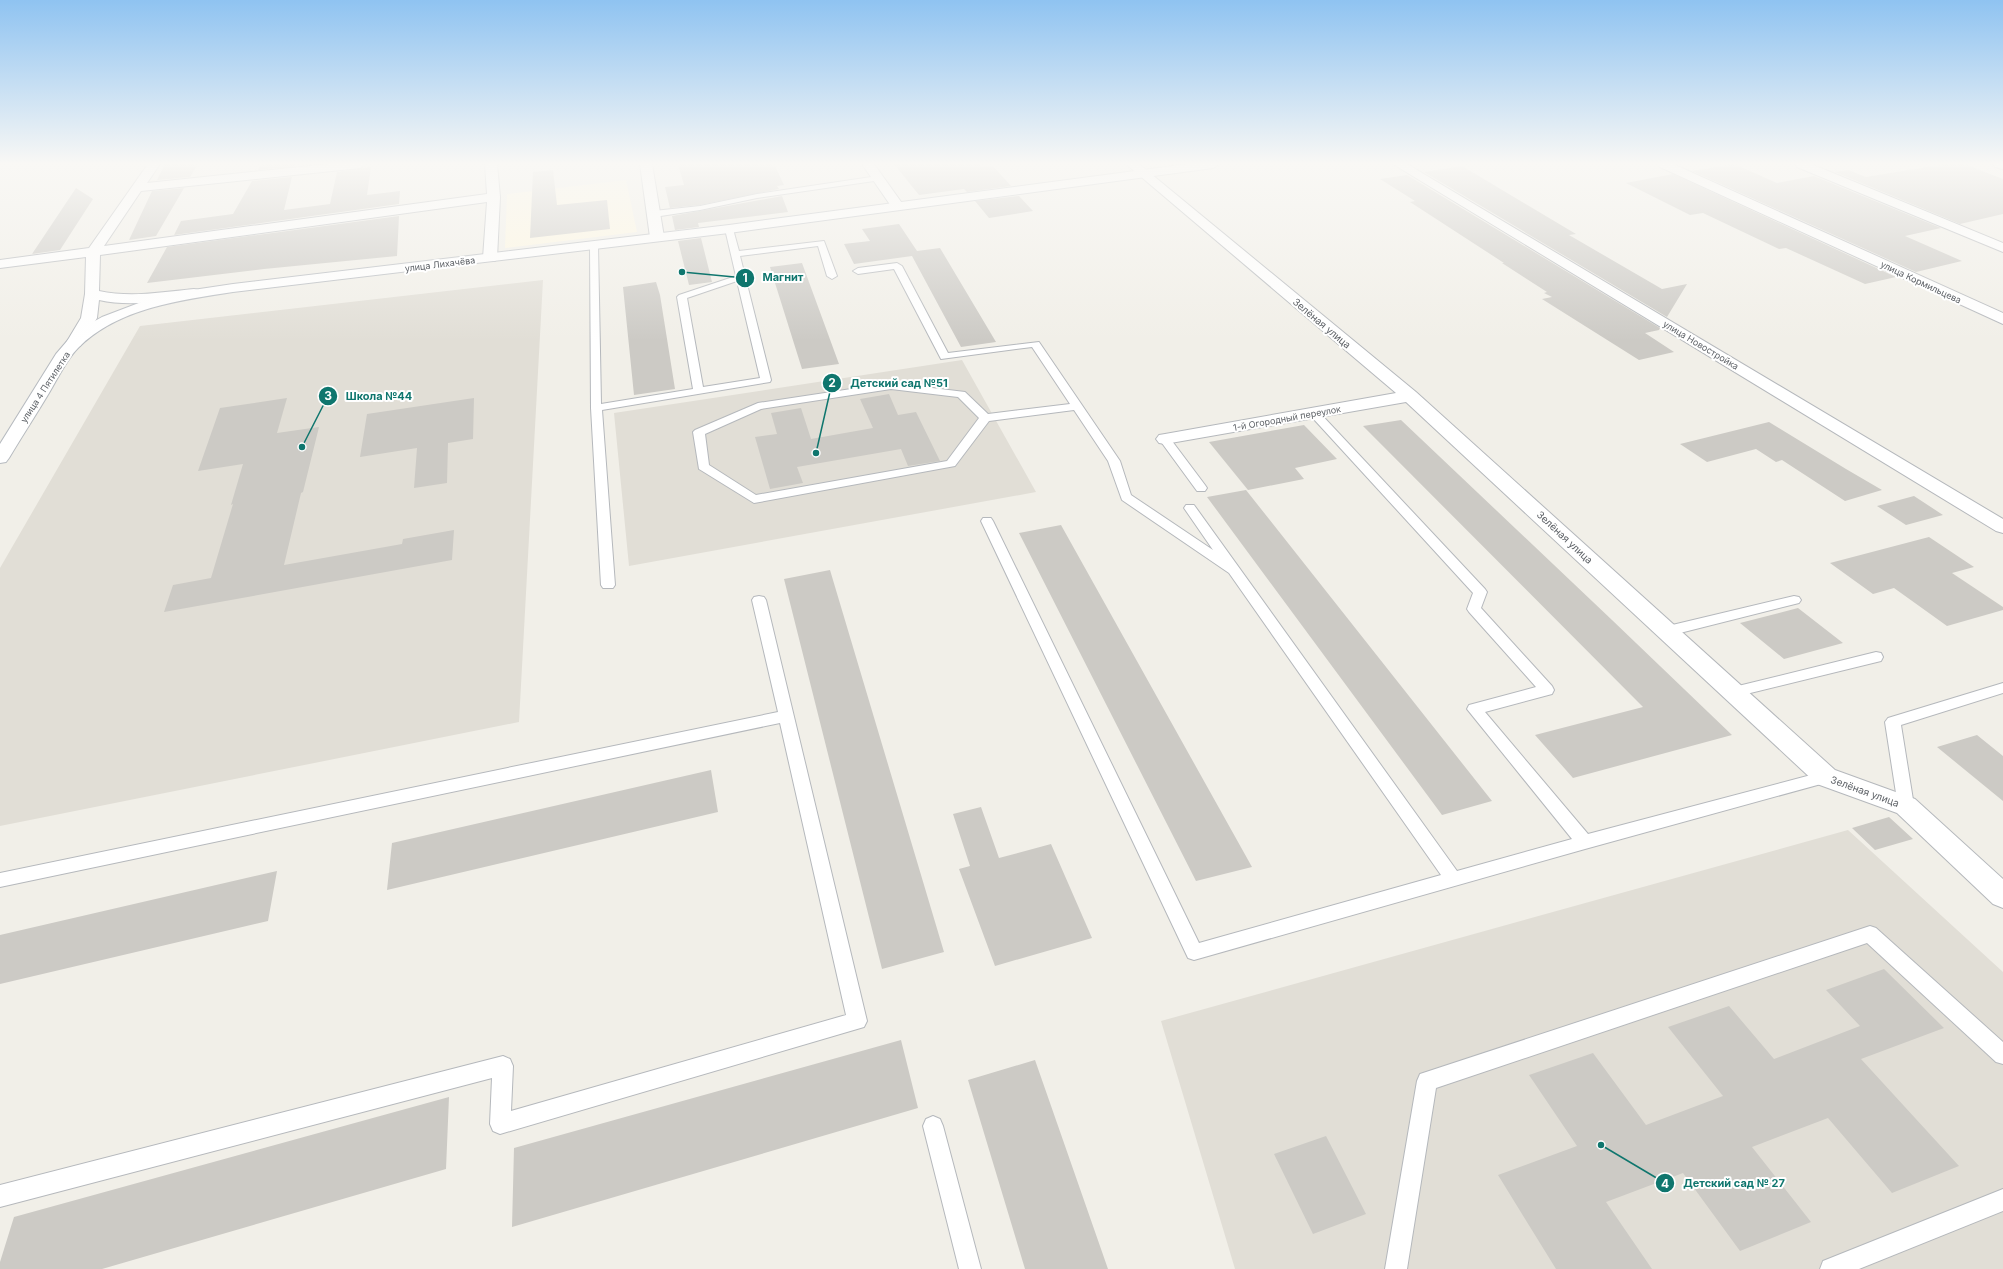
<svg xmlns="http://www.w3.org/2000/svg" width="2003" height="1269" font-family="Inter,sans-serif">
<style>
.commercial{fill:#fef7e0}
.education{fill:#e1ded6}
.building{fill:#cccac5}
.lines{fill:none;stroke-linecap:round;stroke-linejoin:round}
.service-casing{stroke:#b5b8bc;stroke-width:2}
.minor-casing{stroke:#b5b8bc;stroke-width:2}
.secondary-casing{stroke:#b6babf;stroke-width:2}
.service{fill:#fff;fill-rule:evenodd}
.minor{fill:#fff;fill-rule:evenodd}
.secondary{fill:#fff;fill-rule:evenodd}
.labels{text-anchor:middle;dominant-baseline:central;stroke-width:4;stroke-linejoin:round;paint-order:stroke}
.far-street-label{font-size:9px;fill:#5f6368;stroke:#fff}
.street-label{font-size:10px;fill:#5f6368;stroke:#fff}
.leader{fill:none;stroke:#0f766e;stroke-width:1.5}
.callout-dot{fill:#0f766e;stroke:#fff;stroke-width:1.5}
.mark-label{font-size:12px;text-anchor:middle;font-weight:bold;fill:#fff}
.callout-label{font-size:11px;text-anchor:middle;font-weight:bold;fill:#0f766e;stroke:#fff;stroke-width:4;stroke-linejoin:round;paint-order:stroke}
</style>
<rect width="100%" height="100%" fill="#f1efe8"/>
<path class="commercial" d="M626 180 637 232 505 248 507 194Z"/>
<path class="education" d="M543 280 519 722 0 826V568L140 326Z
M962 360 1036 492 629 566 614 413Z
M1848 830 2003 972V1269H1235L1161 1021Z"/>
<path class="building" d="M165 164H198L190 177 157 180Z
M262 164H295V166L258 170Z
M678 164H774L784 185 777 186 779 189 700 205 670 208 665 187 684 185Z
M894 164H981L982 167 993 166 1011 186 967 192 964 189 919 195Z
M1734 164 1777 183 1814 176 1941 228 1905 236 1962 261 1916 272 1692 171Z
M1945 164H1964L2003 179V214L1960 224 1835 172 1848 170 1866 177Z
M1462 166 1576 234 1569 235 1662 289 1687 284 1667 317 1424 172Z
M371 167 367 195 400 191 399 204 174 235 181 221 233 214 252 181 292 177 284 210 330 204 337 172Z
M553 170 557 205 607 200 610 229 530 238 533 172Z
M1673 174 1896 277 1865 284 1786 248 1779 249 1703 213 1690 215 1626 183Z
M1407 175 1660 328 1659 330 1645 333 1674 352 1639 360 1542 299 1552 297 1544 293 1547 292 1502 263H1504L1410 202 1415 201 1380 179Z
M76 188 93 199 60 250 32 254Z
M184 188 156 236 129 240 152 191Z
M782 196 788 212 698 223 699 227 675 230 672 216Z
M1019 196 1033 211 989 218 975 201Z
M399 216 397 256 264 269 147 283 167 247Z
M899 224 917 251 940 248 996 342 961 347 912 256 854 264 844 244 870 241 862 229Z
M701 238 712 282 689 285 678 241Z
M802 263 839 364 802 369 770 267Z
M656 282 660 295 675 389 634 395 623 287Z
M889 394 898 415 916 412 940 461 908 466 901 449 797 467 803 483 770 489 755 437 777 434 771 413 801 408 811 439 873 428 860 399Z
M287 398 277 433 319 427 303 492 301 493 284 565 402 544 403 539 454 530 452 560 164 612 173 585 211 578 233 504 231 505 243 464 198 471 220 408Z
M474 398 473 439 448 443 447 483 414 488 417 448 360 457 367 414Z
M1401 420 1612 620 1732 735 1573 778 1535 735 1643 707 1363 426Z
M1769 422 1846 469 1882 490 1845 501 1782 460 1776 462 1756 449 1707 462 1680 444Z
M1304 425 1337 459 1295 468 1304 479 1248 490 1209 442Z
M1246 490 1492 801 1442 815 1207 497Z
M1914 496 1943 515 1906 525 1877 506Z
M1061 525 1252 867 1196 881 1019 533Z
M1929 537 1974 567 1952 573 2003 607V610L1947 626 1894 588 1873 594 1830 563Z
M830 570 944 952 882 969 784 579Z
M1798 608 1843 643 1784 659 1740 623Z
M1977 735 2003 756V801L1937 747Z
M711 770 718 812 387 890 392 843Z
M981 807 999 858 1051 844 1092 938 995 966 959 869 970 866 953 814Z
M1889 817 1913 839 1875 850 1852 828Z
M277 871 268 921 0 984V935Z
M1884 969 1944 1028 1861 1059 1959 1166 1892 1193 1828 1118 1752 1147 1811 1222 1740 1251 1683 1173 1606 1202 1652 1269H1556L1498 1175 1577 1146 1529 1075 1593 1053 1646 1125 1723 1096 1668 1027 1729 1006 1774 1059 1860 1026 1826 990Z
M901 1040 918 1108 512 1227 514 1148Z
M1035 1060 1108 1269H1025L968 1080Z
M449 1097 446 1169 102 1269H0V1262L14 1217Z
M1326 1136 1366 1214 1313 1234 1274 1154Z"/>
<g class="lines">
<defs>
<path id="service" d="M878 176 882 178 881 180 757 198 700 210 654 217 650 214 654 211 700 206 757 194Z
M729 226 733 229 739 251 824 241 837 276 832 279 827 276 818 246 740 256 771 380 770 382 602 410 615 585 613 588H603L601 585 591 408 590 245 594 242 598 245 601 404 693 389 677 297 679 295 736 276 725 229ZM737 281 760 378 703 387 687 298Z
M897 263 902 266 948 353 1039 342 1120 461 1131 495 1213 550 1184 508 1186 505H1194L1457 871 1572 839 1467 709 1469 705 1536 687 1469 612 1467 609 1473 593 1310 415 1308 413 1310 411H1318L1485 589 1487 592 1481 608 1552 686 1554 690 1552 694 1485 712 1588 834 1826 771 1832 773 1834 777 1832 781 1585 849 1194 960 1188 958 981 521 983 518H991L993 521 1199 943 1441 875 1229 573 1122 500 1108 461 1074 410 989 421 955 466 754 503 699 469 693 432 695 430 758 403 891 383 965 392 988 414 1070 404 1032 347 941 359 894 269 858 274 853 271 858 268ZM891 389 958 397 979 418 947 461 756 495 709 465 705 434 761 409Z
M1165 436 1169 437 1205 485 1207 488 1205 491H1197L1159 439Z
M759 596 764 597 766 600 867 1021 864 1027 500 1134 493 1131 490 1124 492 1078 0 1207V1185L503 1056 510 1059 513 1066 511 1111 846 1015 780 723 0 887V873L778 712 752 600 754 597Z
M1794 596 1799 597 1801 600 1799 603 1668 636 1663 634 1661 631 1663 628 1668 626Z
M1876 652 1881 653 1883 657 1881 661 1734 697 1729 696 1727 692 1729 688 1734 687Z
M2003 683V693L1901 725 1914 806 1912 811 1906 812 1900 811 1898 806 1885 722 1888 718Z
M1870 926 1876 928 2003 1042V1064L1996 1062 1867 943 1436 1088 1407 1269H1385L1417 1081 1420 1074Z
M933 1116 940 1119 943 1126 981 1269H959L923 1126 926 1119Z
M2003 1189V1211L1859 1269H1820L1823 1261Z"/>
<path id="minor" d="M148 164H160L147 183 329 164H366L360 168 141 191 104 246 487 194 485 164H497L500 197 497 258 495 261H485L483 258 487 202 100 255 99 291C131 298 163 292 194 289L199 290 201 293 199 296 194 297C163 301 130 307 99 300L97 318 82 343 80 346H68L66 343 81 318 85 294 86 257 0 268V260L89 248Z
M640 164H652L664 237 662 240H652L650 237Z
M862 164H874L904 206 903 209H893Z
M1126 164H1139L1416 392 1835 770 1915 799 2003 879V908L1993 904 1897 813 1817 784 1406 402 1165 444 1159 443 1156 439 1159 435 1165 434 1396 393Z
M1393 164H1407L2003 519V533L1996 531Z
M1658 164H1673L2003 313V324L1660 167Z
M1795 164H1811L2003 243V252L1797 167Z
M1993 164H2003V169L1995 167Z"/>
<path id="secondary" d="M1188 164H1219L1213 168 729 233 233 292C181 300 117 308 78 348 66 360 58 378 49 393 36 415 22 436 9 458L6 462 0 463V444L56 354 68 340 84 327 102 317 144 301 193 290 233 284 729 225Z"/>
</defs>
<use href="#service" class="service-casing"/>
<use href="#minor" class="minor-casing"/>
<use href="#secondary" class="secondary-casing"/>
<use href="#service" class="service"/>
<use href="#minor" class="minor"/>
<use href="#secondary" class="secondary"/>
</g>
<linearGradient id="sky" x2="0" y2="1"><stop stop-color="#8fc3f1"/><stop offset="0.48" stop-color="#f9f8f5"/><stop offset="1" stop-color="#f9f8f5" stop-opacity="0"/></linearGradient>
<rect width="2003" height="341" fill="url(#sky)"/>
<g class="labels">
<g class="far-street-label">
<text transform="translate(440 264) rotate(-7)">улица Лихачёва</text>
<text transform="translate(1921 282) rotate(25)">улица Кормильцева</text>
<text transform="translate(1701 345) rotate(31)">улица Новостройка</text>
<text transform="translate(45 387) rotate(-57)">улица 4 Пятилетка</text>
<text transform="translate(1287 418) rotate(-10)">1-й Огородный переулок</text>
</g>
<g class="street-label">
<text transform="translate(1322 323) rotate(40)">Зелёная улица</text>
<text transform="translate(1565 537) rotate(43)">Зелёная улица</text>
<text transform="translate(1865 791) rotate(20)">Зелёная улица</text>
</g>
</g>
<path class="leader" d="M682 272L745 278M816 453L832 383M302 447L328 396M1601 1145L1665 1183"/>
<g class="callout-dot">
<circle cx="682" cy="272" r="4"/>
<circle cx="816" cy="453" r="4"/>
<circle cx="302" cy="447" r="4"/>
<circle cx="1601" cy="1145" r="4"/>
<circle cx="745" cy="278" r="10"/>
<circle cx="832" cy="383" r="10"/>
<circle cx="328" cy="396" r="10"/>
<circle cx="1665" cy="1183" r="10"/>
</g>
<g class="mark-label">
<text x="745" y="282">1</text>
<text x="832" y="387">2</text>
<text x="328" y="400">3</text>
<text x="1665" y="1188">4</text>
</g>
<g class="callout-label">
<text x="783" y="281">Магнит</text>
<text x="899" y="387">Детский сад №51</text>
<text x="379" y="400">Школа №44</text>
<text x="1734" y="1187">Детский сад № 27</text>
</g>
</svg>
